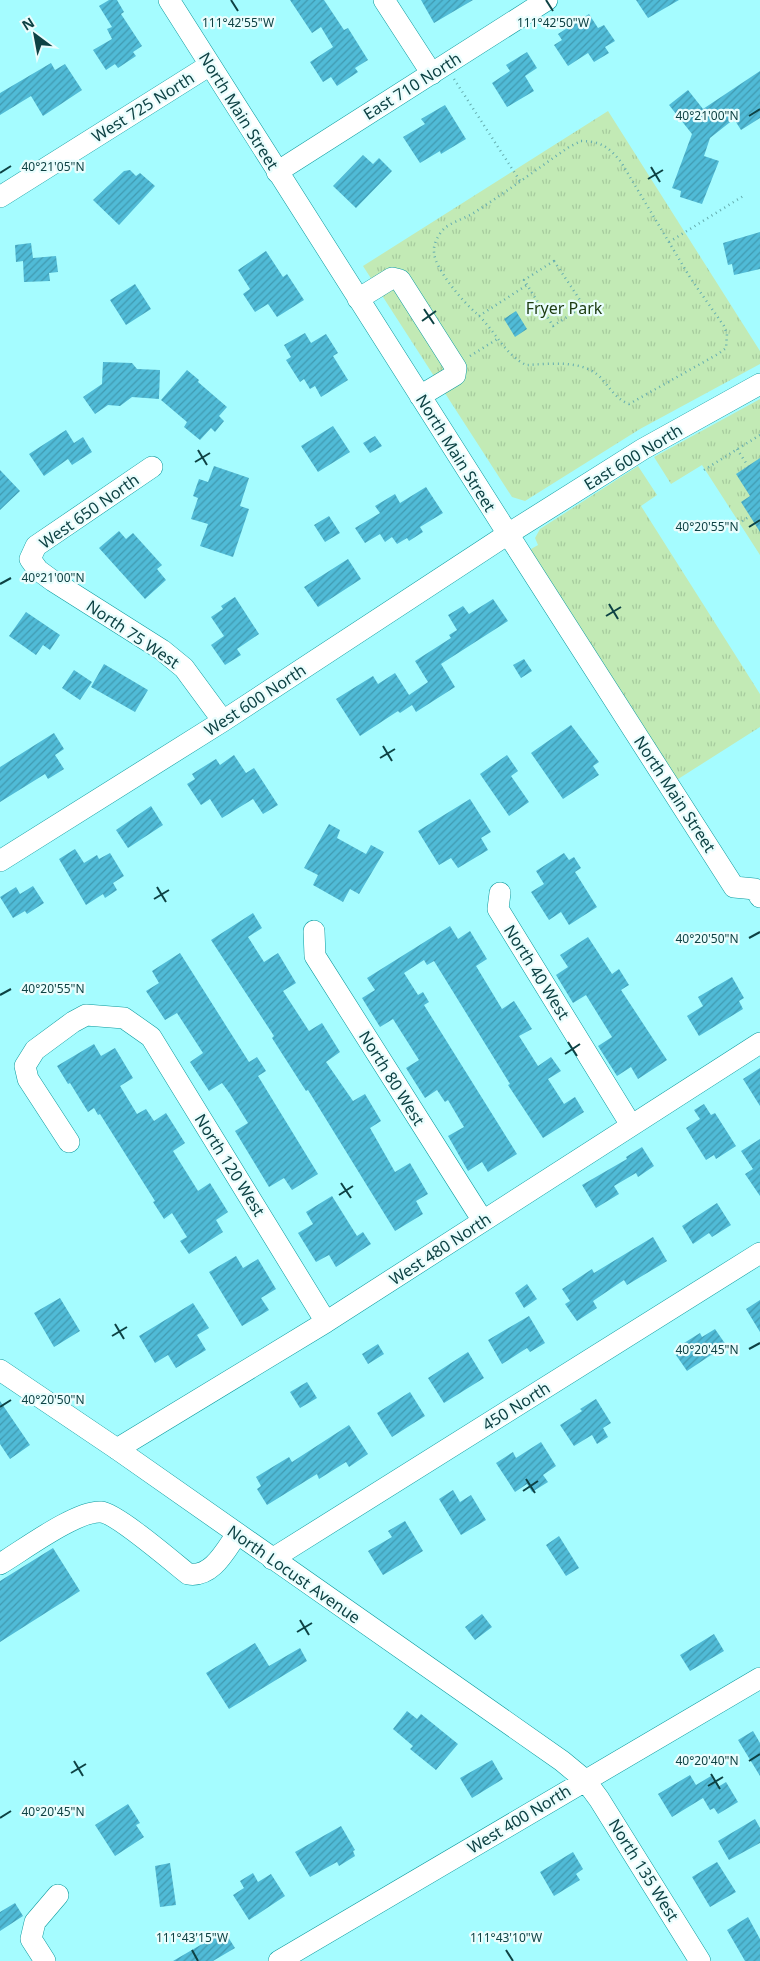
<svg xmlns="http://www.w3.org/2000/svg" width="760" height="1961" font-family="'Noto Sans',sans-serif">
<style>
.grass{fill:url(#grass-tufts)}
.building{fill:url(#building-hatch)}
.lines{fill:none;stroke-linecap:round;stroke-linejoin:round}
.minor-casing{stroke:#0b9a9e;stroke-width:22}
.path{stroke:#65adaf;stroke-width:2.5;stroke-dasharray:1 4;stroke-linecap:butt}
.minor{stroke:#fff;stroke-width:21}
.ticks{fill:none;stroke:#0e4244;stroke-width:2}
.labels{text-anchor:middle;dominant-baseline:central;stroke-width:4.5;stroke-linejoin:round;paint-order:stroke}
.street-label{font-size:16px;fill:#0e4244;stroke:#e9fdfd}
.park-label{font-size:16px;fill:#1c3b10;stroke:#e9fdfd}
.ticks-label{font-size:12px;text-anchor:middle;fill:#0e4244;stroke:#e9fdfd;stroke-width:4.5;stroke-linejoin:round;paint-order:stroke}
</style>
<defs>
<pattern id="grass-tufts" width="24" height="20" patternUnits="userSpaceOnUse" patternTransform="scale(1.25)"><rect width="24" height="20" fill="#c2eab5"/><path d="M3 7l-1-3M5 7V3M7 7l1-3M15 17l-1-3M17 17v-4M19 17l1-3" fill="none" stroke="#a6ca9d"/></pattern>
<pattern id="building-hatch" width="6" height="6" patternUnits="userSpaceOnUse" patternTransform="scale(1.25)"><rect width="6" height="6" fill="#50bbd7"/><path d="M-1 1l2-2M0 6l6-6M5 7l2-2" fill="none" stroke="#419ab0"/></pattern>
</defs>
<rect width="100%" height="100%" fill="#a5fcff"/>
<path class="grass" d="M608 111 760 351V364L640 429 525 501 512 497 363 266Z
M760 399V555L702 465 671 484 654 457Z
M638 466 657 495 641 506 760 694V727L675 781 526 552 538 545 535 538 540 529Z"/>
<path class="building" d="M109 0H117L124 12 121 14 142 46 133 52 136 56 118 68 115 64 106 70 93 50 112 39 107 29 112 27 99 6Z
M290 0H324L344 30 348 28 368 60 355 68 358 72 337 86 331 77 323 82 310 62 333 47 321 27 312 33Z
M421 0H473L434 23Z
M636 0H679L648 18Z
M589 14 598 28 604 25 615 41 605 47 609 53 594 62 588 53 568 66 554 45 562 40 558 34Z
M527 52 537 68 525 76 534 91 507 107 492 83 510 71 506 65Z
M51 63 55 70 65 64 82 90 43 116 31 96 0 115V93Z
M760 71V118L741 130 734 119 710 138 704 156 719 161 702 204 680 197 681 191 672 188 692 134 669 105 688 90 703 109Z
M445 105 466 139 441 154 440 151 420 163 403 137 425 124 421 119Z
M363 155 373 164 379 158 392 171 356 208 333 186Z
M130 170 136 176 140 173 155 186 119 225 93 200 124 171Z
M760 232V269L734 275 732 264 728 265 723 243Z
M31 243 33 258 56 256 58 272 49 273 50 281 24 282 23 261 16 262 15 245Z
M266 251 283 277 287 274 304 300 277 317 268 304 255 312 243 294 250 289 238 270Z
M135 284 151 309 126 325 110 300Z
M516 311 527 329 515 337 504 319Z
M305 333 311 343 326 334 338 353 333 356 348 380 321 397 315 386 310 389 304 379 300 382 286 360 291 357 284 345Z
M103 362 132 363 137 369 160 370 159 399 132 397 120 406 108 405 95 414 83 397 102 384Z
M187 370 199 380 198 382 227 407 219 416 224 421 215 432 211 428 200 440 184 427 187 422 161 400Z
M333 426 350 452 318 472 301 446Z
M66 430 74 443 83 437 92 452 72 465 68 459 44 476 29 454Z
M375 436 382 446 370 453 363 443Z
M760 458V532L741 502 750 496 736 474Z
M214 466 249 478 240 506 249 509 233 557 200 546 208 524 191 519 198 498 193 496 199 479 208 482Z
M0 470 20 491 0 510Z
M426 487 443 513 420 527 423 532 409 541 407 538 397 544 392 537 385 542 380 534 365 543 355 528 380 513 375 506 395 494 400 503Z
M329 516 340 533 325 542 314 525Z
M119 531 126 539 133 533 162 565 157 569 166 580 145 599 99 548Z
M348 559 361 579 318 607 304 587Z
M235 597 259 634 237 649 241 655 225 665 211 645 224 636 211 617 223 609 221 606Z
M493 599 508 621 441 664 455 687 416 712 412 705 400 713 398 711 360 736 336 699 373 676 378 684 395 673 409 695 428 682 415 661 451 638 449 635 457 630 448 615 463 606 469 614Z
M26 612 60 635 50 650 43 645 36 655 9 636Z
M524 659 532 671 521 678 513 665Z
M104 664 148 690 135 712 91 687Z
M74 670 92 682 80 700 62 688Z
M571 725 599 762 593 766 599 775 563 799 531 753Z
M54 733 64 749 55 755 64 769 48 779 45 774 0 802V767Z
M234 755 246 773 254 768 278 805 263 814 253 799 222 818 210 799 201 805 187 784 195 779 192 774 216 759 220 765Z
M507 755 518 771 511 776 529 802 509 816 480 774Z
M470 799 491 832 481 838 488 850 458 868 451 858 439 865 418 831Z
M151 806 163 825 128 848 116 830Z
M329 824 340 830 337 838 366 854 371 845 384 852 359 894 350 889 343 902 313 885 318 875 304 868Z
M75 849 84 863 97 855 99 859 110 853 124 876 113 883 117 890 105 898 103 894 86 905 59 859Z
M564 853 569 860 574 857 581 868 575 872 597 907 569 925 561 912 549 920 531 892 544 884 536 871Z
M33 886 44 903 27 914 25 911 13 918 0 897 16 887 20 894Z
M253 913 262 928 248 937 264 962 278 953 296 983 283 991 309 1031 322 1023 340 1052 326 1062 353 1101 365 1094 381 1121 370 1128 395 1172 410 1163 428 1194 416 1201 423 1214 395 1231 308 1090 306 1091 272 1038 274 1036 211 940Z
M450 926 458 939 470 931 487 959 476 966 502 1009 514 1001 532 1029 519 1036 538 1066 551 1057 561 1071 548 1079 564 1104 575 1097 584 1112 543 1138 508 1085 510 1084 434 961 427 965 424 960 404 973 418 995 423 992 429 1002 424 1005 517 1154 488 1172 482 1162 468 1171 448 1136 464 1127 448 1100 445 1102 437 1090 425 1098 406 1068 419 1060 393 1019 380 1027 362 998 375 990 367 978Z
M588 937 612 974 619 969 629 985 621 990 667 1060 638 1079 631 1067 617 1076 598 1046 612 1037 586 995 573 1003 556 975 568 967 560 955Z
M180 953 249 1062 257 1057 266 1071 258 1076 318 1174 292 1190 284 1178 269 1187 235 1131 248 1123 230 1094 222 1083 209 1091 190 1062 203 1053 177 1013 165 1020 146 991 159 983 152 971Z
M732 977 744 998 739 1001 743 1009 699 1036 687 1016 703 1006 698 997Z
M94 1044 101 1056 115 1048 133 1078 120 1086 137 1114 146 1109 154 1121 166 1113 185 1143 173 1151 198 1191 210 1183 228 1212 216 1220 223 1232 189 1254 180 1241 187 1237 172 1213 164 1219 153 1202 155 1201 100 1114 98 1115 94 1108 88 1112 70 1083 68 1084 57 1066Z
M760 1068V1106L743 1079Z
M704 1104 711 1115 715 1113 736 1146 716 1159 714 1155 706 1160 686 1128 700 1119 694 1110Z
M760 1139V1196L745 1174 753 1169 741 1151Z
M642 1147 654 1166 638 1177 636 1173 614 1186 619 1194 596 1208 582 1185 627 1159 626 1157Z
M332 1196 357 1236 363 1232 371 1244 336 1267 329 1255 316 1262 298 1233 313 1224 306 1212Z
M717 1203 731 1225 712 1237 709 1233 693 1244 682 1226Z
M653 1237 667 1261 627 1285 624 1280 593 1301 597 1308 577 1321 565 1304 570 1301 562 1289 592 1269 594 1273Z
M236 1256 243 1268 258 1259 276 1289 261 1298 269 1310 242 1326 209 1272Z
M527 1284 537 1299 524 1308 515 1293Z
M60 1298 80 1331 54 1347 34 1313Z
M760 1300V1332L746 1309Z
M193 1303 209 1328 197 1335 206 1350 176 1368 168 1355 155 1363 139 1336Z
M529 1316 545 1343 530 1352 527 1348 502 1364 488 1340Z
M715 1329 726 1345 687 1371 676 1355 687 1347 684 1343 700 1333 702 1337Z
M378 1344 384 1354 368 1364 362 1354Z
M468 1352 484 1378 444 1403 428 1378Z
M307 1382 317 1398 300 1408 290 1392Z
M410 1392 425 1416 392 1437 377 1413Z
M596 1399 611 1423 603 1428 608 1437 597 1444 592 1435 574 1446 560 1425 582 1411 580 1409Z
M0 1401 30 1445 10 1459 0 1444Z
M349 1425 368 1454 349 1467 346 1462 319 1479 317 1474 267 1505 257 1489 261 1486 256 1477 289 1457 292 1462Z
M541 1442 556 1466 543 1475 548 1482 532 1492 527 1484 515 1492 496 1463 513 1452 516 1458Z
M453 1490 460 1502 471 1495 486 1520 461 1535 439 1499Z
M405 1521 423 1551 383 1575 368 1551 392 1537 388 1531Z
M559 1536 579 1568 566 1576 546 1545Z
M53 1548 80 1591 0 1642V1581Z
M482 1614 492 1627 475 1640 465 1627Z
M714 1634 724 1651 690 1671 680 1655Z
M255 1643 269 1666 300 1648 307 1661 229 1709 206 1673Z
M407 1711 417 1719 421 1714 458 1744 436 1770 410 1749 413 1746 393 1729Z
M753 1731 760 1743V1776L738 1740Z
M492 1760 503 1779 472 1798 460 1778Z
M690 1775 696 1785 711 1776 718 1787 726 1782 738 1802 718 1814 714 1808 710 1810 703 1798 672 1817 658 1794Z
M128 1804 140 1823 136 1825 144 1837 115 1856 95 1825Z
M755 1819 760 1828V1843L729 1860 718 1841Z
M341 1826 355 1850 353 1851 355 1856 339 1866 337 1862 310 1877 295 1852Z
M573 1852 583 1869 576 1874 580 1880 554 1896 540 1872Z
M717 1862 736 1892 710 1907 692 1877Z
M170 1863 176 1905 160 1907 155 1866Z
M253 1873 258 1882 271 1874 285 1896 249 1920 233 1895 244 1888 240 1881Z
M15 1903 23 1916 0 1931V1912Z
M748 1917 760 1939V1961H745L727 1930Z
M221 1933 225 1939 228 1937 235 1948 213 1961H173Z"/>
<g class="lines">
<defs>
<path id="minor" d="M169 0 508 534 734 887 755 889 760 897
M384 0 432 74
M277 172 547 0
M0 197 210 65
M358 299 392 278 400 280 456 368 455 375 420 396
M152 467 36 546 30 559 38 570 53 581 162 650 184 668 223 721
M0 861 223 721 508 534 643 449 760 384
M500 893 498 909 631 1125
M314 931 315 956 483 1221
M69 1142 28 1079 25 1066 35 1050 73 1022 86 1015 124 1018 151 1037 326 1322
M0 1370 117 1449 562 1761 585 1780 599 1799 700 1961
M117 1449 326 1322 760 1043
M272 1559 760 1253
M0 1564C22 1551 77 1510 101 1512 116 1513 173 1562 188 1574 212 1578 225 1551 237 1534
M45 1961 31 1939 35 1922 58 1895
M279 1961 760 1678"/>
</defs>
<use href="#minor" class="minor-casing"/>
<path class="path" d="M454 79 520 181
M581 141C600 141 609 147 621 162L691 279 724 326 727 334 726 348 718 354 629 404C616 399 610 388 601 378 583 359 551 364 526 365 505 355 494 329 476 313 464 303 434 268 434 252 433 244 439 233 445 228 452 222 463 219 472 214 505 193 537 169 569 147Z
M669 242 745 195
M554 261 584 306 553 326 524 280Z
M479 316 527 285
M470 356 499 338
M737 449 748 466
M704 470 760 435
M738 524 750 516"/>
<use href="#minor" class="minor"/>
</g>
<path class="ticks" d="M231 0 238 11M546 0 553 11M749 116 760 109M651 167 660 182M0 173 11 166M648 179 663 170M424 309 434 324M422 321 436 311M198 450 207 465M195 462 210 453M749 527 760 520M0 584 11 578M609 604 618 619M606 616 621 607M383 746 392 761M380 758 395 749M157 887 166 902M154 899 169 890M749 938 760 932M0 995 11 989M568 1042 577 1056M565 1054 580 1044M341 1183 351 1198M339 1195 353 1186M115 1324 124 1339M112 1336 127 1327M749 1349 760 1343M0 1407 11 1400M526 1479 535 1493M523 1491 538 1481M300 1620 309 1635M297 1632 312 1623M74 1761 83 1776M749 1761 760 1754M71 1773 86 1764M711 1774 720 1789M708 1786 723 1777M0 1818 11 1811M192 1950 198 1961M506 1950 513 1961"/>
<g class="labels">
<g class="street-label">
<text transform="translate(412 86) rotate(-32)">East 710 North</text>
<text transform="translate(143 107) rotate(-32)">West 725 North</text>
<text transform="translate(239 111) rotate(58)">North Main Street</text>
<text transform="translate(456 453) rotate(58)">North Main Street</text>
<text transform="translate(633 457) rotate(-31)">East 600 North</text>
<text transform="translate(89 511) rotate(-35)">West 650 North</text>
<text transform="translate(133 634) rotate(34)">North 75 West</text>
<text transform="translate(255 700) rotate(-33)">West 600 North</text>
<text transform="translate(675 794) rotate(57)">North Main Street</text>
<text transform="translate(537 972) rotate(58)">North 40 West</text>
<text transform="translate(392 1078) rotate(58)">North 80 West</text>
<text transform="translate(230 1165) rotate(58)">North 120 West</text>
<text transform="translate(440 1249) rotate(-33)">West 480 North</text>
<text transform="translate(516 1406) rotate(-32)">450 North</text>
<text transform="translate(294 1574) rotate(35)">North Locust Avenue</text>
<text transform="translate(519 1819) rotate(-31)">West 400 North</text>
<text transform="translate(644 1870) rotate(58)">North 135 West</text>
</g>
<g class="park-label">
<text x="564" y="308">Fryer Park</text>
</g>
</g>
<g class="ticks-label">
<text x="238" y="27">111°42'55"W</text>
<text x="553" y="27">111°42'50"W</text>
<text x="707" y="120">40°21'00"N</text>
<text x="53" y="171">40°21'05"N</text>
<text x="707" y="531">40°20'55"N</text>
<text x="53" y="582">40°21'00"N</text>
<text x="707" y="943">40°20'50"N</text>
<text x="53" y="993">40°20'55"N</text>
<text x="707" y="1354">40°20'45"N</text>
<text x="53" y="1404">40°20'50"N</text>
<text x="707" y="1765">40°20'40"N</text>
<text x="53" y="1816">40°20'45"N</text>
<text x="192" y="1942">111°43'15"W</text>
<text x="506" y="1942">111°43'10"W</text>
</g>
<g transform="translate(35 35) rotate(328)" stroke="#e9fdfd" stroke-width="4" paint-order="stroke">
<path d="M0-4L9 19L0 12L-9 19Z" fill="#0e4244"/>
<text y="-8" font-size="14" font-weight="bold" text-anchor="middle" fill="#0e4244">N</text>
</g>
</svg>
